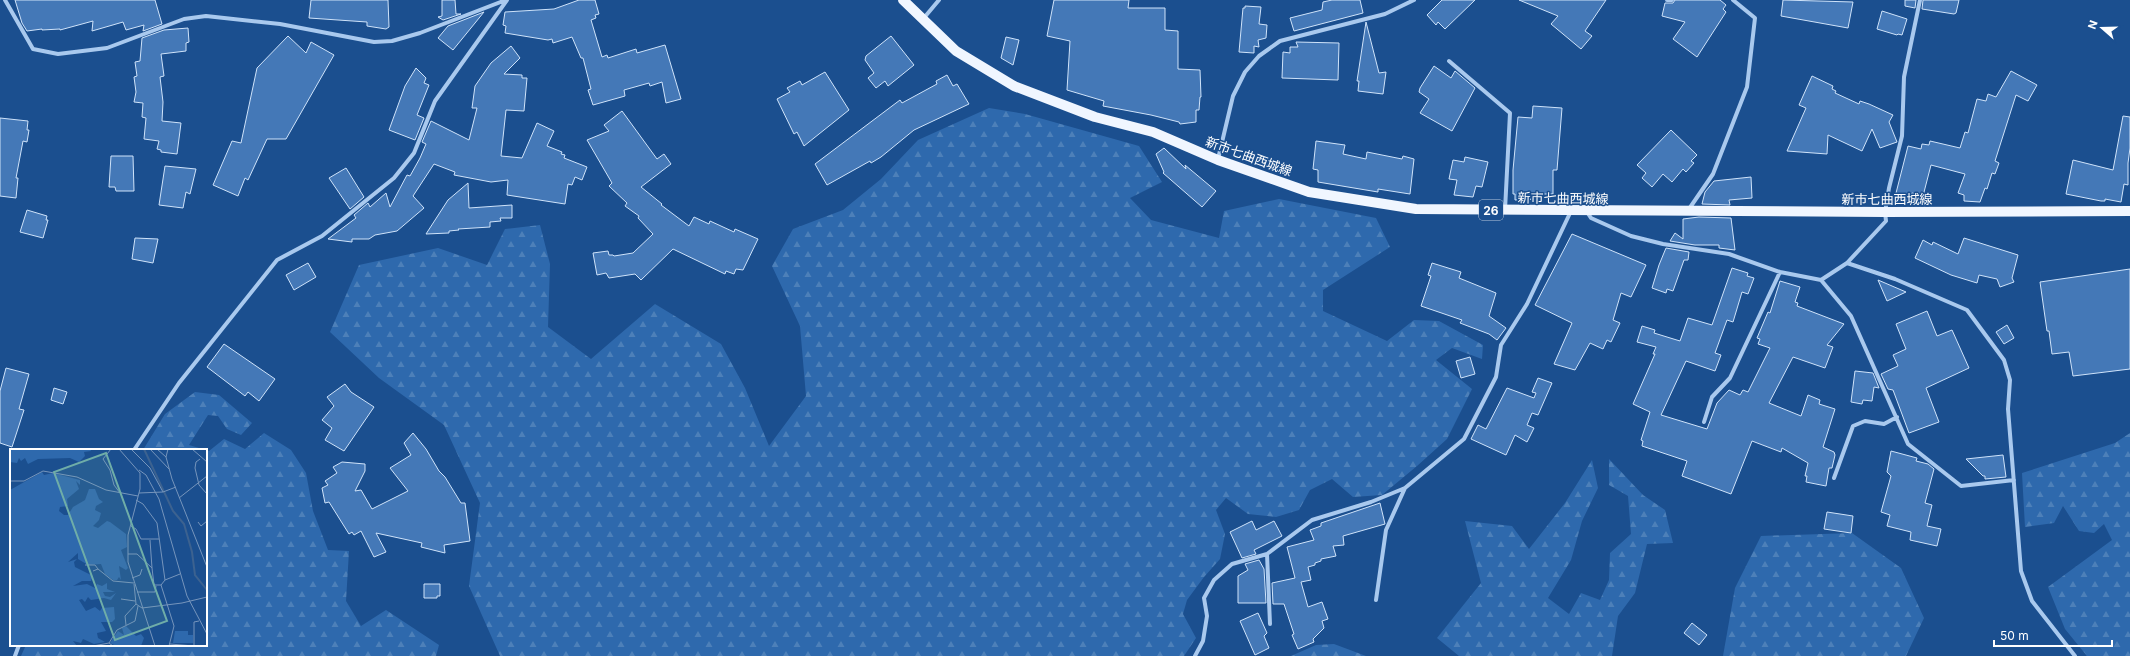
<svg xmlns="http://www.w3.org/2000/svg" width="2130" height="656" font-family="Inter,'Noto Sans JP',sans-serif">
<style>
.forest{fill:url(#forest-firs)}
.building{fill:#4478b7;stroke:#cfe3fa}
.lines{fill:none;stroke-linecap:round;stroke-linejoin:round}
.minor{stroke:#a9c9ee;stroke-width:4}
.primary{stroke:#f0f6ff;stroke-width:10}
.labels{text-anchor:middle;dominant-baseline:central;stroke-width:3;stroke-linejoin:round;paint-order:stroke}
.shield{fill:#1b4f8f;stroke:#bbcadd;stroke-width:1}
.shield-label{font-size:12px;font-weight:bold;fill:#fff}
.street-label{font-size:13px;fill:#fff;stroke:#1b4f8f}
.inset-river{fill:none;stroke:#3c6290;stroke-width:2}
.inset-road{fill:none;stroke:#7695bc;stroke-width:1}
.view{fill:#6fada8;fill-opacity:0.15;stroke:#6fada8;stroke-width:2}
.inset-edge{fill:none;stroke:#fff;stroke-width:2}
</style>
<defs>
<pattern id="forest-firs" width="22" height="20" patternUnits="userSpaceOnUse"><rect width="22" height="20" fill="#2e69ad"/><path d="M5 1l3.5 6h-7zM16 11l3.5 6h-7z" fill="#4d80b9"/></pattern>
</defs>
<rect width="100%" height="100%" fill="#1b4f8f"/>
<path class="forest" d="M989 108 1025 114 1139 146 1162 182 1130 198 1151 220 1219 238 1224 211 1279 199 1376 218 1390 247 1323 290V311L1387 341 1414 320 1439 321 1483 345 1482 359 1452 348 1436 360 1472 389 1447 439 1417 466 1382 495 1353 497 1332 479 1310 490 1299 510 1276 517 1248 514 1226 498 1216 510 1225 534 1220 559 1204 577 1187 600 1183 614 1196 638 1184 656H500L469 586 480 503 444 425 379 378 330 332 359 265 438 248 487 265 505 229 540 225 550 264 548 327 591 359 655 304 721 344 745 388 769 446 806 396 800 326 772 266 793 229 843 210 881 179 918 140Z
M195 392 219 395 252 423 241 435 227 429 218 416 208 415 189 445 209 451 224 439 245 449 264 433 291 450 306 473 313 511 328 550 349 551 346 601 361 626 386 610 439 645 436 656H21L26 645H206V450H143L165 414Z
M2130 433V656H2087L2065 629 2048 587 2112 540 2104 524 2094 533 2079 531 2063 506 2054 523 2025 527 2022 473 2115 443Z
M1609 459 1643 495 1665 510 1673 543 1647 544 1635 593 1618 616 1612 656H1459L1437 638 1481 583 1465 521 1512 526 1529 549 1565 503 1592 460 1598 488 1582 521 1571 560 1548 598 1569 614 1581 593 1600 600 1609 580 1610 553 1631 534 1628 496 1609 485Z
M1852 533 1901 568 1924 618 1906 656H1723L1735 588 1761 536Z
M1334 644 1366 656H1291L1316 645Z"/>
<path class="building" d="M15 0H155L162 24 143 31 144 25 126 30 123 22 92 31 93 21 60 30V29L42 30V29L27 31 22 23Z
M311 0H388L389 27 386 29 367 26V22L309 18Z
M442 0H455L456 14H461L443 20 438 17 442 16Z
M579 0H595L599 14 595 15 596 18 591 20 602 57 607 55 608 58 636 49 637 53 665 45 681 99 666 103 662 82 650 86 649 83 624 90 625 96 593 105 588 90 591 89 583 58H581L572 37 553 43 552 39 548 40 505 33 506 26 503 25 505 12 554 9Z
M1054 0H1129L1128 8H1165V30L1178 31V69L1200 70 1201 97H1200L1199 110H1196V122L1180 124 1179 122 1151 115 1103 106 1104 101 1067 90 1070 41 1047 36Z
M1332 0H1360L1363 13 1294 31 1290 18 1322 10 1323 2Z
M1442 0H1475L1445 29 1438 22 1436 25 1427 15Z
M1519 0H1606L1585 31 1592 36 1581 49 1551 24 1558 16Z
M1675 0H1720L1726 5 1723 9 1726 12 1697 57 1673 39 1685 22 1662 16 1665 3H1673Z
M1783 0 1853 2 1848 28 1781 16Z
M1905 0H1916L1915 8 1905 6Z
M1923 0H1959L1956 13 1954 14 1922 9Z
M1245 6 1261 7 1259 24 1267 25 1266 38 1258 40 1259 47 1254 46V53L1239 52 1243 8H1245Z
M1882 11 1907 19 1902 35 1898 34 1897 35 1877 29Z
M484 12 453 50 438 38 448 26Z
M1366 22 1379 73 1386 72 1383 94 1358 91 1359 81H1357Z
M188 28 189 42 186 43V51L161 54 164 76 160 77 163 102 162 121 181 123 177 154 161 152V150L157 149 159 141 144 139 146 118 142 117 143 103 134 102 136 92 134 77 137 76 135 62 140 61 142 38 164 30Z
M288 36 306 53 311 42 334 55 286 139H267L248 180 245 178 238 196 213 185 232 141 241 143 257 68Z
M891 36 914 65 888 86 885 81 876 88 868 78 874 73 865 60 866 56Z
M1006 37 1019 40 1013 65 1001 58Z
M1296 42 1339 43 1338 80 1282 78 1283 52 1290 53V47H1298Z
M511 46 520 58 504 74 522 75V78H527L524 111 506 110 501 156 522 158 537 123 554 131 547 146 562 152 561 154 565 155 564 158 587 167 582 180 575 177 572 185 568 184 565 204 507 195 508 180 491 182 454 175 455 172 434 164 413 196 424 208 397 231 375 235 369 239H352V242L328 239 356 218 354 215 368 203 370 207 386 193 390 207 407 175 410 176 420 158 426 144 422 142 431 121 469 140 477 108H472L475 86 491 63Z
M1434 66 1451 78 1455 71 1475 88 1452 131 1420 113 1429 99 1419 92 1420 88Z
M416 68 426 78 424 83 429 85 417 115 424 118 415 140 389 130 405 86Z
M2011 71 2037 85 2028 101 2016 95 1995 161 1999 163 1995 174 1992 173 1987 189 1985 188 1980 202 1964 201V195L1958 193 1965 174 1931 165 1923 196 1912 193 1910 201 1895 197 1908 146 1921 149 1922 144 1929 145 1930 141 1960 148 1965 132 1968 133 1977 99 1986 101 1988 94 1996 97Z
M825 72 849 110 804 146 797 132 794 134 777 99 790 92 787 88 800 81 802 85Z
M947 75 953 86 957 84 969 104 914 130 881 157 871 163 870 161 827 185 815 164 900 100 902 103 937 84 936 81Z
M1812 76 1833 86 1832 89 1836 91 1835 93 1859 104 1860 101 1869 104 1893 115 1889 122 1897 142 1880 148 1872 129 1862 151 1828 135 1827 154 1787 151 1806 108 1799 105Z
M1533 106 1562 108 1557 170H1553V194H1538V199L1515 200V194H1513V170L1518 117 1532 118Z
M622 111 657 159 664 154 671 164 641 187 662 204 661 205 689 226 694 217 709 224 710 221 734 232 735 229 758 239 743 270 736 269 734 274 726 271 725 274 673 249 641 280 635 274 609 278 606 273 597 275 593 253 608 251 609 255H613L614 256 633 253 653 234 638 218 639 216 625 206 627 203 609 186 612 183 587 140 609 131 604 125Z
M2123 116 2130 117V148L2128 163V185L2124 184 2121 202 2105 199V201H2101L2066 194 2073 160 2113 170Z
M0 118 28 121 27 130H29L27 142 23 141 16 178H18L16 198 0 196Z
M1671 130 1697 155 1691 161 1694 163 1686 172 1683 169 1672 182 1663 174 1652 187 1642 178 1646 173 1637 165Z
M1316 141 1345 145 1343 154 1366 159 1367 152 1402 159 1403 156 1414 159 1410 194 1378 189V192L1318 182V170L1313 169Z
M1164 148 1186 169 1185 165 1216 191 1202 207 1163 173 1164 172 1156 154Z
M111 156H133L134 191H116L115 187H109Z
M1465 157 1488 162 1482 187 1476 186 1473 197 1454 195 1457 180 1449 179 1453 160 1464 162Z
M165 166 196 169 190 194 186 192 183 208 159 205Z
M346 168 364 197 350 209 329 178Z
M1751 177 1752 198 1729 200 1730 205 1702 204 1705 192 1714 181Z
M468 183 469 208 512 205V218H500L501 221 490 222V227L458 229 459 230 449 231V233L426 234 448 200Z
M27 210 47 216 46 220H48L43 238 20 232Z
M1699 217 1731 218 1735 250 1719 248V245H1695L1670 241 1675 233 1683 239V219Z
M1572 234 1646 265 1631 297 1621 293 1613 320 1620 323 1611 342 1607 340 1603 349 1590 343 1575 370 1554 364 1572 323 1535 305Z
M135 238 158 239 153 263 132 259Z
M1964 238 2018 255 2012 278 2014 282 2000 287 1997 279 1979 275 1977 283 1951 275 1915 258 1923 240 1932 245 1933 242 1958 254Z
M1666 248 1689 252 1688 260H1684L1673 291 1667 289 1666 293 1652 288 1659 265Z
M308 263 316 277 294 290 286 275Z
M1432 263 1461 272 1459 278 1496 293 1489 316 1506 328 1497 340 1489 334 1460 323 1462 320 1421 306 1431 276 1428 275Z
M1732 268 1748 273 1747 276 1754 278 1748 294 1742 292 1733 322 1727 320 1715 353 1721 355 1715 371 1686 361 1661 415 1707 429 1717 403 1729 390 1740 395 1743 390 1748 392 1770 348 1758 344 1760 339 1757 338 1768 312 1770 313 1780 281 1800 287 1795 302 1798 303 1797 306 1844 324 1827 345 1833 347 1825 368 1793 357 1769 403 1801 416 1808 395 1820 400 1819 404 1835 409 1823 447 1834 452 1835 455 1832 468H1829L1826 486 1806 482 1807 476H1805L1808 463 1782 448 1781 452 1752 441 1731 494 1682 476 1687 461 1642 446 1643 441 1641 440 1650 412 1633 404 1655 354H1653L1656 347 1637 342 1642 326 1655 330 1654 333 1680 341 1688 318 1712 325Z
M2130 269V369L2073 376 2069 352 2052 354 2049 331H2047L2040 282Z
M1878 280 1906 292 1887 301Z
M1927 311 1937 336 1952 330 1969 368 1926 388 1939 422 1909 433 1893 390 1888 389 1881 374 1898 366 1893 355 1906 349 1896 324Z
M2007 325 2014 338 2004 344 1996 332Z
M224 344 275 379 259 401 248 392 245 396 207 367Z
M1470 357 1475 374 1461 378 1456 361Z
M6 368 29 374 19 409 24 410 12 447 0 443V391Z
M1855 371 1873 373 1879 388 1874 387 1872 401 1863 400 1862 404 1851 402Z
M1538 378 1552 383 1538 415 1532 413 1527 425 1534 428 1527 442 1515 435 1506 455 1471 439 1478 425 1486 429 1507 388 1534 398 1536 393 1532 392Z
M345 384 351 392 374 407 344 451 325 440 332 428 322 420 334 406 327 397Z
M54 388 67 392 63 404 51 400Z
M413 433 426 449 439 471 445 477 461 503H465L470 541 444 545 445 553 421 547 422 543 376 533 386 552 374 557 361 531 354 535 352 532 349 534 329 502 325 503 322 488 328 485 325 481 337 473 333 467 342 462 365 464V471L355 491 361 490 372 509 408 491 390 468 411 455 404 443Z
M1891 451 1917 458 1916 461 1928 464 1934 469 1925 503 1932 505 1927 526 1941 529 1937 546 1910 540 1911 532 1887 526 1890 515 1881 512 1891 476 1887 472Z
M2003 455 2006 477 1985 479V476H1983L1966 459Z
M1380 503 1385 524 1343 536 1344 545 1333 546 1336 556 1321 559V561L1315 563V565L1308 567 1311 580 1301 582 1308 607 1322 602 1328 619 1322 621 1324 628 1313 639 1314 642 1298 649 1292 635 1294 634 1284 604H1273L1272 583 1295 578 1287 547 1314 540 1310 530 1321 526V523Z
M1827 512 1853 516 1851 533 1824 529Z
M1252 521 1256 530 1274 521 1282 536 1254 550 1256 554 1242 558 1230 532Z
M1259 560 1264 569 1266 603H1238V576L1248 570 1245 564Z
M424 584H440V596H437V598H424Z
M1258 613 1267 633 1264 636 1269 648 1255 655 1240 621Z
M1692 623 1707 635 1699 645 1684 633Z"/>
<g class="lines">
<path class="minor" d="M5 0 33 49 58 54 107 48 184 19 206 16 280 24 374 42 392 41 420 33 506 0
M1667 0H1672
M923 19 939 0
M1449 61 1510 113 1505 210
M1218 159 1233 96 1245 72 1259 56 1280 41 1385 14 1414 0
M1689 209 1713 174 1747 87 1755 18 1733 0
M1587 212 1591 218 1631 236 1663 244 1729 254 1780 272 1821 280 1847 263 1886 221 1885 212 1889 188 1902 136 1904 77 1920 0
M1847 263 1895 279 1967 310 2004 360 2010 380 2008 409 2021 571 2032 601 2075 656
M1821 280 1851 316 1908 444 1961 486 2014 480
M1704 422 1712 397 1730 378 1780 272
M134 450 179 383 277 260 322 236 394 178 414 153 435 101 507 0
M1834 478 1853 426 1865 421 1884 424 1897 417
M1376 600 1386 530 1405 488
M1270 624 1267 554 1312 520 1371 502 1405 488 1464 439 1496 377 1501 345 1527 304 1571 211
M15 656 19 645
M1195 656 1203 641 1207 616 1204 598 1214 580 1232 564 1267 554"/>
<path class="primary" d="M903 0 956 51 1014 86 1095 117 1153 132 1218 160 1309 192 1416 209 1885 212 2130 211"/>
</g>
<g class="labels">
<rect class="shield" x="1479" y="200" width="24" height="20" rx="3"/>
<g class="shield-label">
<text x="1491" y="210">26</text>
</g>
<g class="street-label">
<text transform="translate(1249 156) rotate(20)">新市七曲西城線</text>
<text transform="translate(1563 198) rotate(1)">新市七曲西城線</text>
<text x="1887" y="199">新市七曲西城線</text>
</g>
</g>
<g transform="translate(10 449)">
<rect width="197" height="197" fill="#1b4f8f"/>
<path d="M0 0H80L81 2 74 3 75 7 69 13 60 9 28 10 18 15 15 9 11 12 9 9 7 14 0 13ZM32 23 34 26 43 24 70 31V36L66 32 69 40 57 50 58 57 50 58 49 62 54 66H58L63 58 75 51 79 40H85L89 50 93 53 86 57 85 61 91 64 89 71 83 77 88 79 97 72 100 73 116 85 117 98 111 101 118 119 116 121 109 117 111 131 109 128 107 131H103L95 125 91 115 78 116 68 110V104L58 113 67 110 64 113 65 118 83 127 81 132H72L63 137 77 135 85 139 87 135 92 137 97 134V140L105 143H93L95 147 100 148 106 144 101 151 94 149 81 151 78 148 75 153 72 150 69 151 76 162 85 158 90 162 92 159 104 158 105 170 102 173H91L96 182 87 184 88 189 95 193 84 195 73 190 71 194 63 192 67 197H0V41ZM116 177 126 187 131 185 134 189 131 197H106L100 194 108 182 114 186 112 179Z" fill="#2e69ad"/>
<path d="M165 182H178V186H183V194H163Z" fill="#2e69ad"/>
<path class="inset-river" d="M134 0 163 62 174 75 182 103 185 126 197 141"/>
<path class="inset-road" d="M101 0 93 10 100 21 104 36 110 44M109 0 130 24V40L118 86V113L145 197M121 0 140 19 153 43M140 0 159 20M147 0 156 8M158 0 156 8 162 30 197 118M182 0 197 13M190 10 186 13 185 19 189 36 197 45M129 21 136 26 149 50 177 147 197 185M0 32H14L33 22 67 28 96 41 128 47M129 44 153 43 166 38M169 49 197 27M126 51 133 55 147 74 155 131M188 73 191 77 197 72M121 77 126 80 131 90H149M140 91 142 119M118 105H127L142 119 144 136H151L155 131 170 125M75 116H85L88 120M83 122 88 120 103 132 124 134M122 129 130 126 132 120M124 135 126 155 132 159 172 154 197 148M151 136 164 177 159 197M127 143H145L146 137M111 150 125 152M116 176 115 167 126 155M99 194 107 181 125 172 128 157M160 195 184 197M184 196V173L189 172M83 197 99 194 103 197"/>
<path class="view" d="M96 4 157 172 105 191 44 23Z"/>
<rect width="197" height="197" class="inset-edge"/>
</g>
<g transform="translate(2102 28) rotate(290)" stroke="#1b4f8f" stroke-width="3" paint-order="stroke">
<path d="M0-3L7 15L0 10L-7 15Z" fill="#ffffff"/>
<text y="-6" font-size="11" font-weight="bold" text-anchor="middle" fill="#ffffff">N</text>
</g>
<path d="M1994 640v6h118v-6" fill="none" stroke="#ffffff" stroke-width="2"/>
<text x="2000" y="640" font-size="12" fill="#ffffff" stroke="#1b4f8f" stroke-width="3" paint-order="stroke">50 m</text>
</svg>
